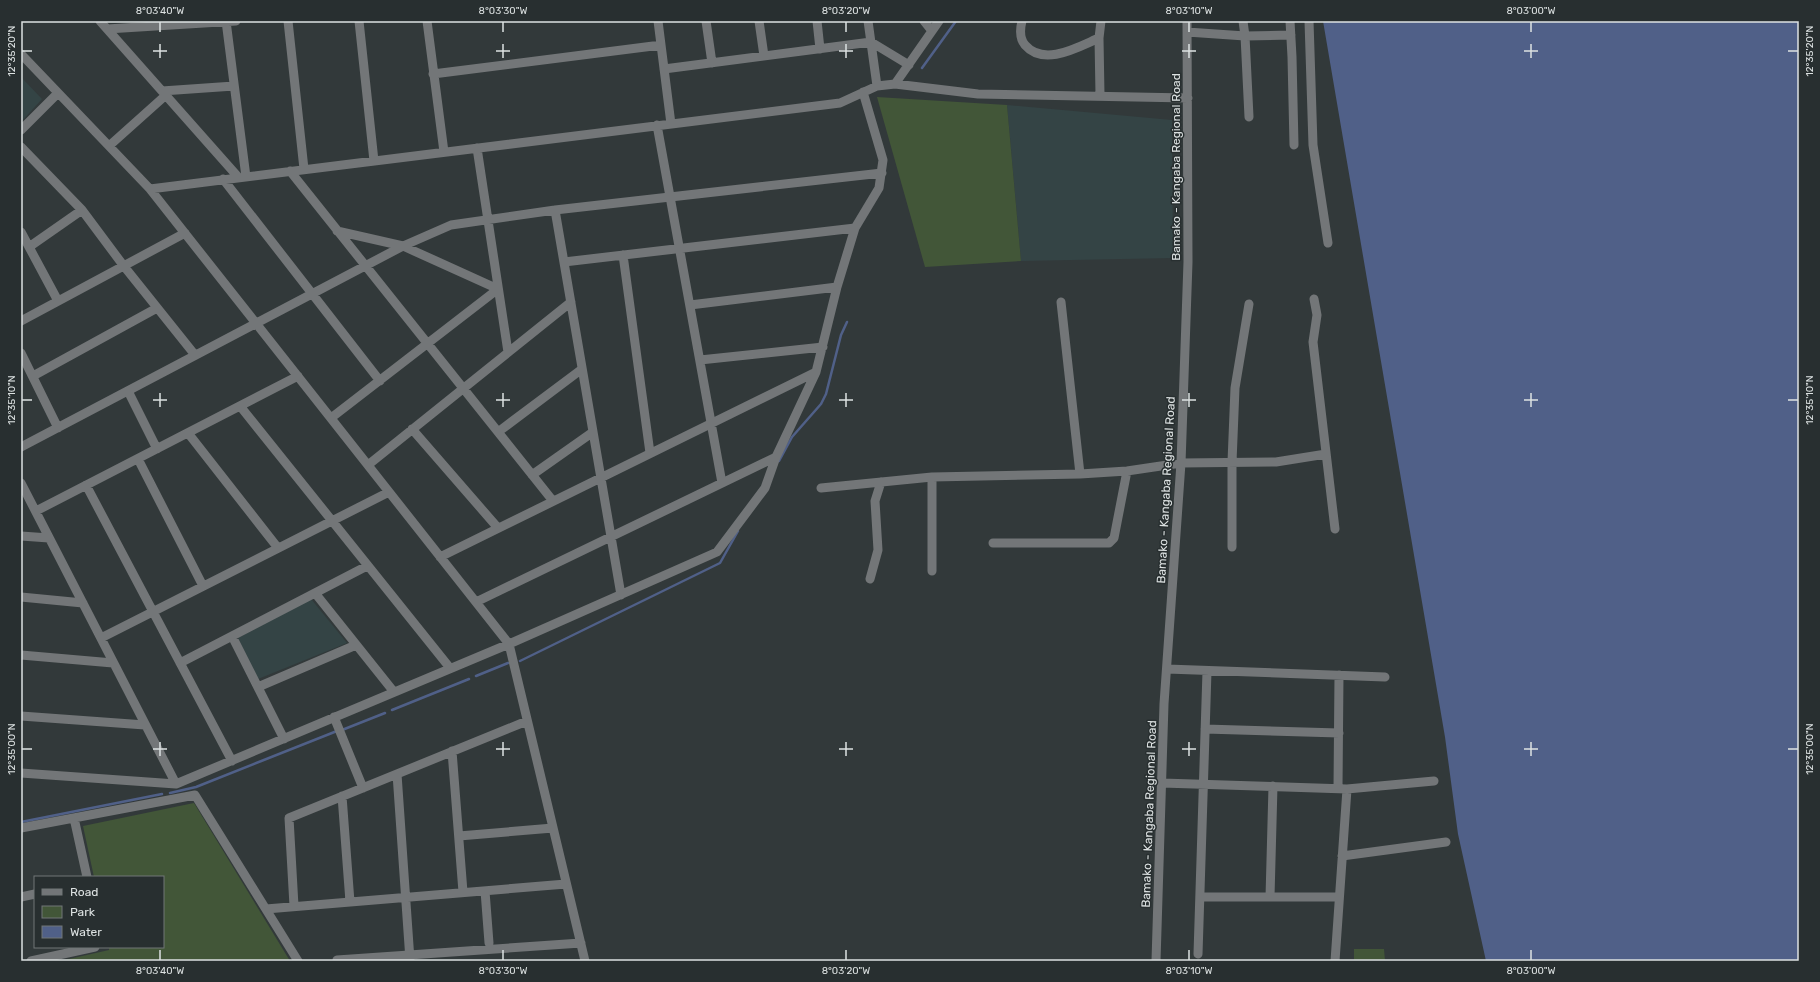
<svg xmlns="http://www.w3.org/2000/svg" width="1820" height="982" font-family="Rubik,sans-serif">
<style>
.built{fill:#344445}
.green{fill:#425638}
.water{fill:#506088}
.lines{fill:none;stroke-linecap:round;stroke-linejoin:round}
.stream{stroke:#506088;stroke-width:2.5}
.minor{stroke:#737678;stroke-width:9}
.ticks{fill:none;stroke:#dde2e2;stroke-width:1.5}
.labels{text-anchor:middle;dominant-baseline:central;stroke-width:3;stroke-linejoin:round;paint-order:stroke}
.street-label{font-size:12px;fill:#dde2e2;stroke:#282f30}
.neatline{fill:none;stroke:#dde2e2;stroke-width:1.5}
.ticks-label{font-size:10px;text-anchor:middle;fill:#dde2e2}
</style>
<rect width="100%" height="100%" fill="#32393a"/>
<path class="built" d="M21 77 42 99 21 122Z
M1007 105 1172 120 1173 258 1021 261Z
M311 599 347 643 258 679 238 638Z"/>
<path class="green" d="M877 97 1007 105 1021 261 925 267Z
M194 803 290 961H60L109 950V947H163V877H94L83 826Z
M1354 949H1384L1385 961H1354Z"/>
<path class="water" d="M1323 21H1799V961H1486L1458 834 1445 737Z"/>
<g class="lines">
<path class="stream" d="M922 68 956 21
M779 461 792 437 821 404 826 394 841 335 847 322
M520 661 720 563 738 531
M476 676 508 663
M392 710 469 679
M342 730 385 713
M170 793 196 787 337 731
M21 822 162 794"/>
<path class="minor" d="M100 21 239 178
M226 21 246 177
M288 21 304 169
M359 21 374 161
M427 21 444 152
M658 21 671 124
M706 21 712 63
M759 21 764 56
M817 21 820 49
M868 21 877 86
M924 21 932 31
M1022 21C1020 29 1019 38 1025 45 1044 67 1078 47 1099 38
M1243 21 1245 36 1291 35
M1290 21 1292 57 1294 145
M1309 21 1313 145 1328 243
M107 29 236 21
M1187 32 1245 36 1249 117
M21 54 150 189 509 644 585 961
M664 69 871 42 909 65
M433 74 661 45
M895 84 939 21
M162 91 234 86
M1100 95 1099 38 1101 21
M657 125 722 483
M21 130 58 93
M109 146 166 95
M21 147 82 210 123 265 195 355
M477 148 508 352
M290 171 553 501
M223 179 380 381
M150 189 840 103 877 86 895 84 978 94 1188 98
M555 210 621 595
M21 232 58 301
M29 247 82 210
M623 255 650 453
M564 262 855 228
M1314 299 1317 315 1313 342 1335 529
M1061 302 1080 474
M690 305 837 287
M21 321 185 233
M21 353 58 428
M700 360 823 347
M33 376 157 308
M128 391 157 449
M240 406 450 668
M331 418 498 289 403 246 337 231
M412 429 498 528
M498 432 582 369
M188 433 278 548
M21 447 403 246 451 225 555 210 882 173
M138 459 203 586
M368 465 571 302
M532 475 593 432
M21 483 176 784
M86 485 232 761
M821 488 932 477 1080 474 1127 471 1181 463 1276 462 1326 454
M36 511 298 376
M21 536 49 538
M993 543H1109L1114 538 1127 471
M1232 547V462L1235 388 1249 304
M440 557 816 372
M932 571V477
M870 579 878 550 875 501 881 482
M315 593 394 692
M21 597 83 603
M476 602 776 457
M232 636 284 739
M101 638 389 492
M21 655 113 663
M180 663 367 566
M1167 669 1385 677
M258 687 356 645
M21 716 145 725
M334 717 363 788
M1205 729 1339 733
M452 751 463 892
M21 773 176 784 509 644 717 552 765 488 776 457 816 372 837 287 855 228 879 188 883 160 863 92
M397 774 410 960
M1162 783 1347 789 1434 781
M1338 788 1339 675
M342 796 350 902
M74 818 87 877
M21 828 195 795 298 961
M459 836 553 828
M1342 856 1446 842
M485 891 489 943
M21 897 35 894
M1200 897H1339
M1270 897 1273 786
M294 906 289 818 527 721
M266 909 566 884
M1198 954 1207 671
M337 960 581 943
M31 961 95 947
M1156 961 1164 704 1181 463 1188 262 1187 21
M1335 961 1347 789"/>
</g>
<path class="ticks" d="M160 22V32M503 22V32M846 22V32M1189 22V32M1531 22V32M160 44V58M503 44V58M846 44V58M1189 44V58M1531 44V58M22 51H32M153 51H167M496 51H510M839 51H853M1182 51H1196M1524 51H1538M1788 51H1798M160 393V407M503 393V407M846 393V407M1189 393V407M1531 393V407M22 400H32M153 400H167M496 400H510M839 400H853M1182 400H1196M1524 400H1538M1788 400H1798M160 742V756M503 742V756M846 742V756M1189 742V756M1531 742V756M22 749H32M153 749H167M496 749H510M839 749H853M1182 749H1196M1524 749H1538M1788 749H1798M160 950V960M503 950V960M846 950V960M1189 950V960M1531 950V960"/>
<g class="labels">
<g class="street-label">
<text transform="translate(1176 167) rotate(-90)">Bamako - Kangaba Regional Road</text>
<text transform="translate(1166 490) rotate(-87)">Bamako - Kangaba Regional Road</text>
<text transform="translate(1149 814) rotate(-88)">Bamako - Kangaba Regional Road</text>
</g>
</g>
<rect width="1820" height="982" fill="none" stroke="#282f30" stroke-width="44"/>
<rect x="34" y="876" width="130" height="72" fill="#282f30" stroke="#707777"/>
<rect x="42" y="889" width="20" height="6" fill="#737678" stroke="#707777"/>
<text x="70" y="896" font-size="12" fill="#dde2e2">Road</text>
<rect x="42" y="906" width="20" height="12" fill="#425638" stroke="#707777"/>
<text x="70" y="916" font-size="12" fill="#dde2e2">Park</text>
<rect x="42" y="926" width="20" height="12" fill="#506088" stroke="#707777"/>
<text x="70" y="936" font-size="12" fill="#dde2e2">Water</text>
<rect x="22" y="22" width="1776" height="938" class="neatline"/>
<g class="ticks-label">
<text x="160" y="14">8°03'40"W</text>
<text x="503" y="14">8°03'30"W</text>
<text x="846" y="14">8°03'20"W</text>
<text x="1189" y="14">8°03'10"W</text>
<text x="1531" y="14">8°03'00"W</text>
<text transform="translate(11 51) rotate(-90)" y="4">12°35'20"N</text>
<text transform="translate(1809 51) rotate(-90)" y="4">12°35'20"N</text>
<text transform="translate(11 400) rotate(-90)" y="4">12°35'10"N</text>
<text transform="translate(1809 400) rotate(-90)" y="4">12°35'10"N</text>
<text transform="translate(11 749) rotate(-90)" y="4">12°35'00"N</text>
<text transform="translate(1809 749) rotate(-90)" y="4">12°35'00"N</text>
<text x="160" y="974">8°03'40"W</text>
<text x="503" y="974">8°03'30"W</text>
<text x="846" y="974">8°03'20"W</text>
<text x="1189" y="974">8°03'10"W</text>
<text x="1531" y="974">8°03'00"W</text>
</g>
</svg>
